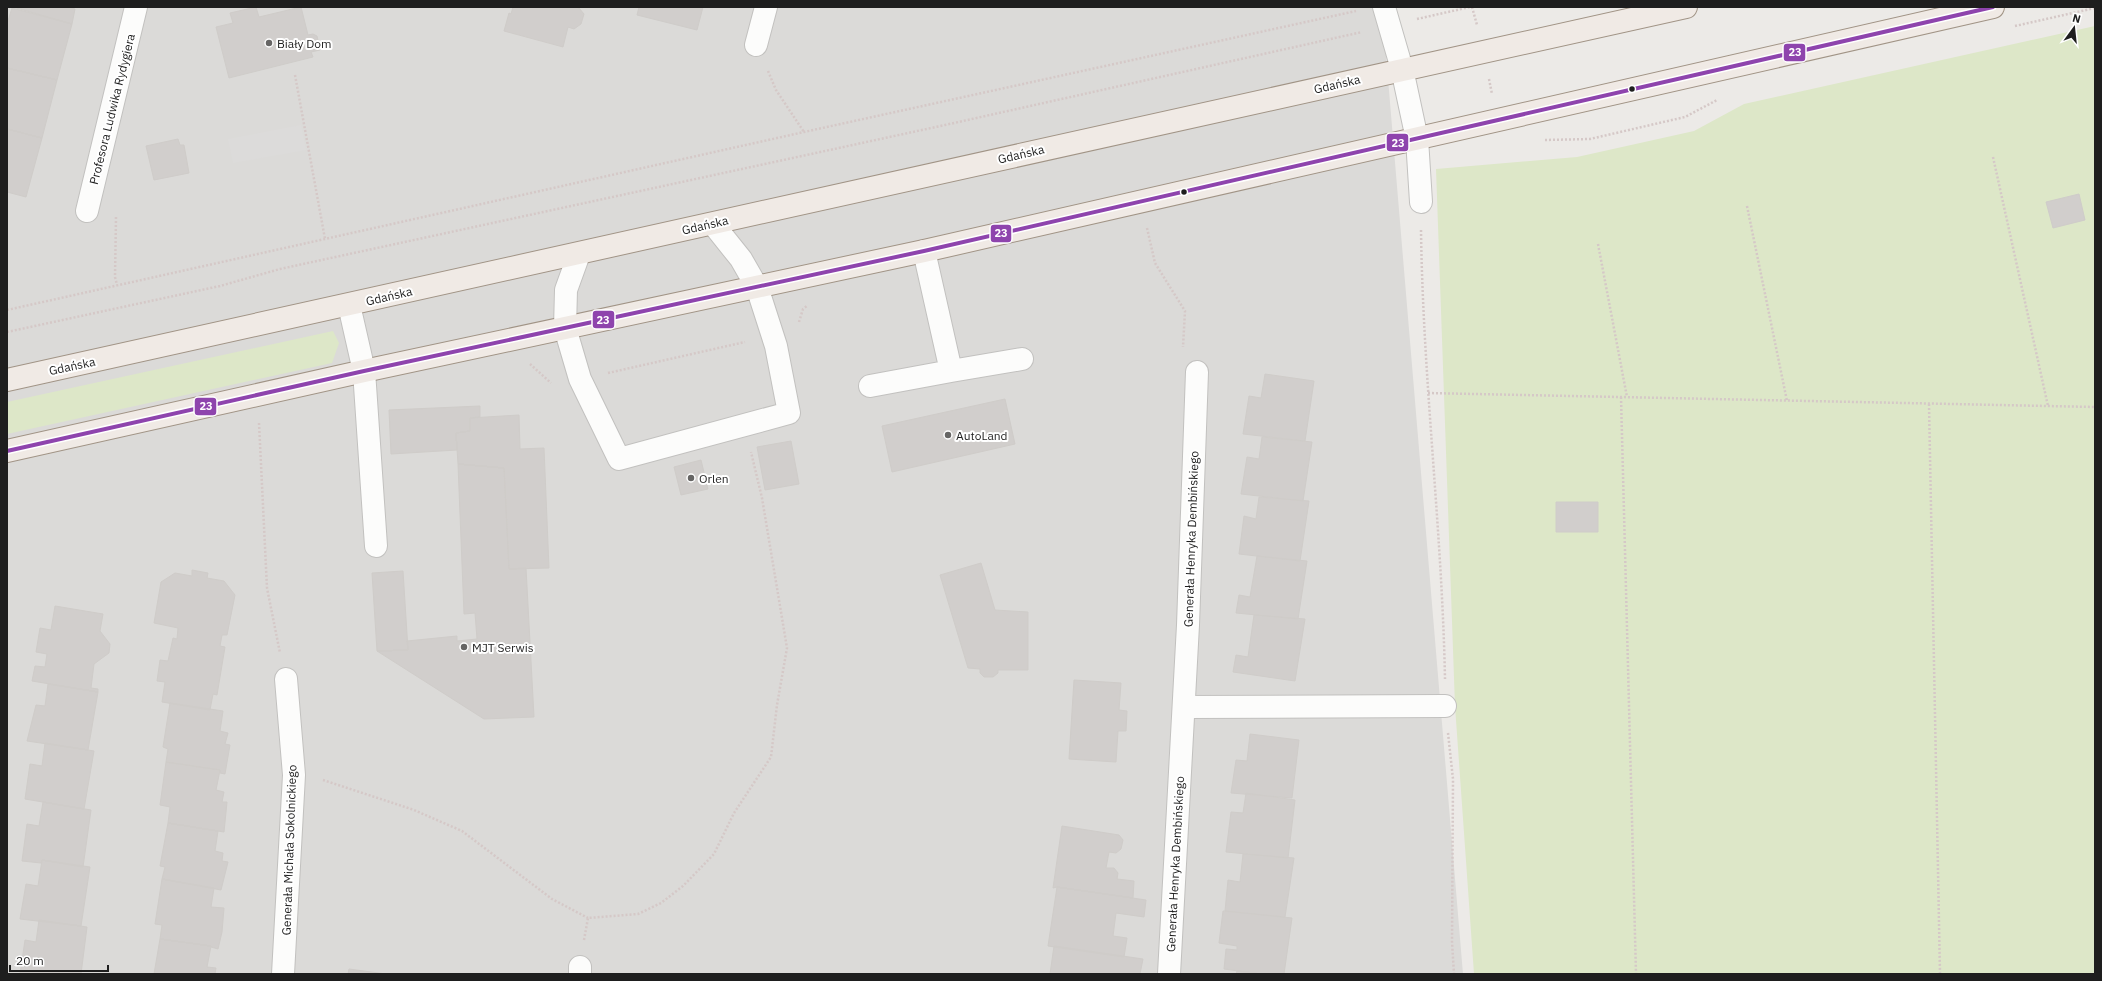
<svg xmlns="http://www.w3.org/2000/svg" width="2102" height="981" font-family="'IBM Plex Sans',sans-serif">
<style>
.residential{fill:#dbdad8}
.grass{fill:#dde7c8}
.parking{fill:#dcdbda}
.building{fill:#d1cecc;stroke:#cfccc9}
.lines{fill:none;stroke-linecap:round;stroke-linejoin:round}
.minor-casing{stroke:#c2c1bf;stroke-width:24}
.major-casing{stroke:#a19486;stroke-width:24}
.path{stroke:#d5c8c7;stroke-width:2.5;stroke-dasharray:2 2;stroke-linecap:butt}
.minor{stroke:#fcfcfb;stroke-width:22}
.major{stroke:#f0eae5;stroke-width:22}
.bus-1-casing{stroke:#fff;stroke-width:7}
.bus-1{stroke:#8e44ad;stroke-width:4}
.poi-dot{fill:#666564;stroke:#fff;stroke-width:1.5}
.bus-dot{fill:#1e1e1e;stroke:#fff;stroke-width:1.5}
.labels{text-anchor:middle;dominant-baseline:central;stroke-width:4;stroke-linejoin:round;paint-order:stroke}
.poi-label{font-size:12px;fill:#1e1e1e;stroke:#fff;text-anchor:start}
.street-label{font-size:12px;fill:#1e1e1e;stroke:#fff}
.line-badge{stroke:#fff;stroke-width:1.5}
.badge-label{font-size:11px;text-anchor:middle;font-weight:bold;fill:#fff}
</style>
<rect width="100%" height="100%" fill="#eceae7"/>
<path class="residential" d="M7 7H1382L1463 974H7Z"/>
<path class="grass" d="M2095 26V974H1474L1455 706 1436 169 1577 157 1694 131 1744 104Z
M333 331 339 343 332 363 7 434V402Z"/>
<path class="parking" d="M301 125 306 150 233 163 228 139Z"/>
<path class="building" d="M13 7H69L75 9 72 24Z
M256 7 259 17 301 7 308 35 313 34 317 36 320 50 311 52 313 57 229 78 216 27 233 23 230 13Z
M513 7H576L579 8 584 14 581 24 574 29 568 27 563 47 504 31 509 13 511 14Z
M639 7H703L697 30 637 15Z
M12 8 72 24 57 80 7 68V24Z
M7 68 57 80 42 138 7 129Z
M7 129 42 138 26 197 7 192Z
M178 139 180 145H184L189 173 154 180 146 146Z
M2079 194 2085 220 2053 228 2046 202Z
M1265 374 1314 381 1305 441 1243 434 1249 396 1261 398Z
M1005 399 1015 444 892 472 882 426Z
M480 406V417L470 418V431L456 433 457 450 391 454 389 410Z
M519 415 520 449 544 448 549 568 509 569 504 468 458 464 456 433 470 431V418Z
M1262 437 1312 442 1303 501 1241 494 1247 457 1259 459Z
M791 441 799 484 765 490 757 447Z
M701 460 708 489 681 495 674 467Z
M458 464 504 468 509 569 526 568 534 717 484 719 377 651 408 650 407 641 457 636V641L477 639 475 613 464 614Z
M1259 497 1309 501 1300 561 1239 554 1244 516 1256 519Z
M1556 502H1598V532H1556Z
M1257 556 1307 561 1298 619 1236 613 1239 595 1250 597Z
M981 563 995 610 1028 612V670H998V673L993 677H984L980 673V669L968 668 940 575Z
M192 570 208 573 207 578 224 581 235 595 227 635H222L220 646 225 647 217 695 213 694 210 710 162 702 165 682 157 681 160 660 168 661 173 638 177 639 178 628 154 623 161 582 175 573 192 576Z
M403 571 408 650 377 651 372 573Z
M55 606 103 614 100 631 110 644 109 653 94 664 91 688 98 689V692L32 681 35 666 45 667 47 654 36 652 40 628 51 630Z
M1254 615 1305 619 1295 681 1233 672 1236 655 1248 657Z
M1074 680 1121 683 1119 710 1127 711 1126 731H1118L1116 762 1069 759Z
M48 684 98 692 88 750 27 741 36 705 45 706Z
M170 703 223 711 220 731 228 733 225 744 230 745 225 774 220 773V770L166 762 168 749 163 747Z
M1250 734 1299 740 1292 798 1231 793 1236 760 1247 761Z
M45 743 94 751 84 809 25 799 30 764 42 766Z
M166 762 220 770 216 790 224 792 222 802H227L224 832 168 823 170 807 160 805Z
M1246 793 1295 800 1288 858 1226 852 1231 812 1243 813Z
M43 802 91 810 83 867 42 860 41 863 22 861 27 824 39 826Z
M168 823 218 831 215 851 223 853 222 861 228 862 221 890 162 879 165 867 160 866Z
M1062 826 1119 835 1123 840 1121 849 1116 853 1109 852 1106 868H1114L1118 873 1117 879 1134 881 1133 898 1057 887 1053 888Z
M1243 854 1294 858 1285 917 1225 911 1228 880 1240 882Z
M42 860 90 867 81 926 20 919 26 884 38 886Z
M162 879 214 888 211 907 224 908 222 932 218 949 211 947V946L160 939 162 925 155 924Z
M1057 887 1146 900 1144 917 1116 913 1113 936 1127 938 1124 957 1048 946Z
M1223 911 1292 918 1284 974H1261L1224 969 1226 949 1237 950V946L1219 943Z
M39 920 87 927 81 974H20L25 940 36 942Z
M160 939 211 946 207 967 216 968 215 974H154Z
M1054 946 1143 959 1140 974H1050Z
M349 969 386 974H348Z
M1237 971 1261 974H1236Z"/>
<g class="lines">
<defs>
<path id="minor" d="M1384 7 1402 69 1417 139 1421 202
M756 45 766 7
M87 211 136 7
M579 254 566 290 565 328 580 379 619 459 789 413 776 346 757 287 741 259 713 224
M349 305 364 371 376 546
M951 371 1022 359
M870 386 951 371 924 251
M1184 707 1445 706
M283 974 294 775 286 679
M580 974V967
M1169 974 1188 625 1197 372"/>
<path id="major" d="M7 380 1686 7
M7 451 364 371 924 251 1993 7"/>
</defs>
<use href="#minor" class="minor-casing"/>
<use href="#major" class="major-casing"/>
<path class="path" d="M1472 7 1477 25
M1417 19 1470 7
M2015 26 2095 8
M768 71 776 90 804 132
M295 75 325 239
M1489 79 1492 94
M1545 140 1590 139 1685 117 1717 100
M1993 157 2048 406
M1747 206 1787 401
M116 217 115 277 117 285
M1147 228 1155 263 1185 311 1183 347
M1421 230C1423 380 1442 529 1445 679
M1598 244 1627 397
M7 310 804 132 1356 11
M799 322 803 309 807 306
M7 332 220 286 280 269 945 125 1362 32
M530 364 551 383
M608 373 745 342
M1428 393 2095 407
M1621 397 1636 974
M1929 404 1940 974
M259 423 267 588 280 653
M1448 733 1453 779 1452 942 1454 974
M323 780 414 810 462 831 552 899 588 918
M584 940 588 918 638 914 661 903 683 886 714 854 734 813 771 757 777 705 787 648 762 498 751 452"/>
<use href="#minor" class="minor"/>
<use href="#major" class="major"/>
<defs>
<path id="bus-1" d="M7 451 364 371 924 251 1993 7"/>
</defs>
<use href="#bus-1" class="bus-1-casing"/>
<use href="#bus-1" class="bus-1"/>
</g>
<g class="poi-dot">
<circle cx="269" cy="43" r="4"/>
<circle cx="948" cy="435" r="4"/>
<circle cx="691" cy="478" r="4"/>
<circle cx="464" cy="647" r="4"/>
</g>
<g class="bus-dot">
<circle cx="1632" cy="89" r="3.5"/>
<circle cx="1184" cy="192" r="3.5"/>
</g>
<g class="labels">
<g class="poi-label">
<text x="277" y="43">Biały Dom</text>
<text x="956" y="435">AutoLand</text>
<text x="699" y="478">Orlen</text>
<text x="472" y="647">MJT Serwis</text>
</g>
<g class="street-label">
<text transform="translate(1337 84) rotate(-13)">Gdańska</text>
<text transform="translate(112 109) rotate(-76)">Profesora Ludwika Rydygiera</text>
<text transform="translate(1021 154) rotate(-13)">Gdańska</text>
<text transform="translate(705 225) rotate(-13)">Gdańska</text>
<text transform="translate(389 296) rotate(-13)">Gdańska</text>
<text transform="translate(72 366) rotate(-12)">Gdańska</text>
<text transform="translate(1191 539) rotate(-88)">Generała Henryka Dembińskiego</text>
<text transform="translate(289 850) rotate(-88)">Generała Michała Sokolnickiego</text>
<text transform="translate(1175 864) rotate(-87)">Generała Henryka Dembińskiego</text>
</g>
</g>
<g class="line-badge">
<rect x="1783" y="43" width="23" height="19" rx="4" fill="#8e44ad"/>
<rect x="1386" y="133" width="23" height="19" rx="4" fill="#8e44ad"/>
<rect x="990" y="224" width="22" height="19" rx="4" fill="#8e44ad"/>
<rect x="592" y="310" width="23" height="19" rx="4" fill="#8e44ad"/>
<rect x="194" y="397" width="23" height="19" rx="4" fill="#8e44ad"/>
</g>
<g class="badge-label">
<text x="1795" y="56">23</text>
<text x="1398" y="147">23</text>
<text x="1001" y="237">23</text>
<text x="603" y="324">23</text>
<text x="206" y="410">23</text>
</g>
<rect width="2102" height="981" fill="none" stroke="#1e1e1e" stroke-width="16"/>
<g transform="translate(2074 28) rotate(15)" stroke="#ffffff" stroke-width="3" paint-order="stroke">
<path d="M0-3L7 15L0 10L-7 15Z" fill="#1e1e1e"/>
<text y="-6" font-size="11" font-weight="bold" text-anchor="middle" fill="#1e1e1e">N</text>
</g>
<path d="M10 965v6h98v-6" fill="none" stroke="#1e1e1e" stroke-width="2"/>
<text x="16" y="965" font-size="12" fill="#1e1e1e" stroke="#ffffff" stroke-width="3" paint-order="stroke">20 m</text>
</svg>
